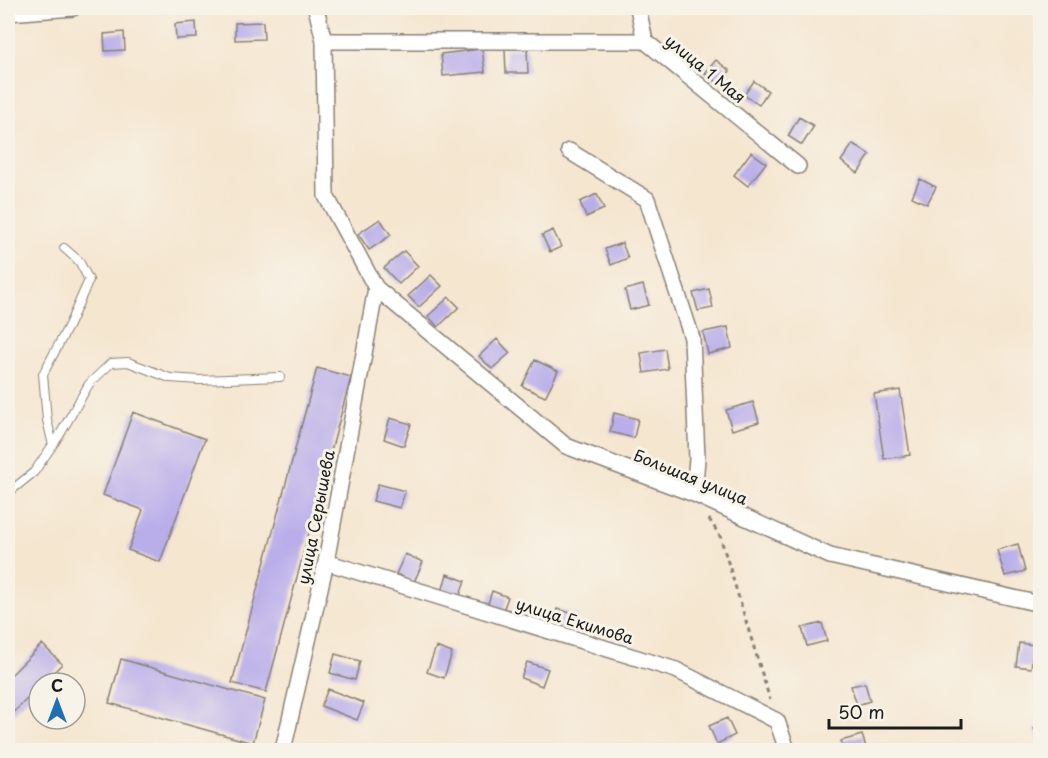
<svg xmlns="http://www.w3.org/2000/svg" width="1048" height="758" font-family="'Playpen Sans',sans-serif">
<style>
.building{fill:#baaeea}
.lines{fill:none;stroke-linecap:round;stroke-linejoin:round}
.lane-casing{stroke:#888176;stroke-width:10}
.street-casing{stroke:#888176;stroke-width:18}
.path{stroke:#888176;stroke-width:3;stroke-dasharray:4.5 4.5;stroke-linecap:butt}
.lane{stroke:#fff;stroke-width:8}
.street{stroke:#fff;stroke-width:15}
.labels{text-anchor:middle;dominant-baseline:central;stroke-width:6;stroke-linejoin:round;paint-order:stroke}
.street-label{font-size:16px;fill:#1c1c1c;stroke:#f7f3e8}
</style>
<rect width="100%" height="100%" fill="#f7f3e8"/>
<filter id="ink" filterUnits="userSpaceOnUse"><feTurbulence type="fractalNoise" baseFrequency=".0167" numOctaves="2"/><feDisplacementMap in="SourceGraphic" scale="12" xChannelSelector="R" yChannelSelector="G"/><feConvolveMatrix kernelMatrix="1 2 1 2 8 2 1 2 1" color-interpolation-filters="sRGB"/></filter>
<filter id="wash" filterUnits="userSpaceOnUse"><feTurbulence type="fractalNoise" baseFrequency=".008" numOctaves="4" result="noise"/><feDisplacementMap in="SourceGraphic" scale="24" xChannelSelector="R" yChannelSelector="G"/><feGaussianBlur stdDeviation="1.35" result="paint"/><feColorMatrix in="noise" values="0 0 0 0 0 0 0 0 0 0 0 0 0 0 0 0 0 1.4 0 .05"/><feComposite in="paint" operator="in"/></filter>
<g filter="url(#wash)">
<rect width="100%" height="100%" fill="#f5e6d0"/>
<g id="blocks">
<path class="building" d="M196 22 197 38 176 39 175 24Z
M263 22 264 39 235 40V23Z
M124 32 125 50 105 51 104 34Z
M527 48 528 73H506L505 49Z
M482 49 485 72 443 76 441 54Z
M716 60 730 71 720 84 705 73Z
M754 81 768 91 759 105 744 95Z
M799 117 814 126 802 145 788 136Z
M853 144 870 155 858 173 841 161Z
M751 152 766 163 748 186 734 175Z
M920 179 936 187 927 204 912 197Z
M597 194 604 209 586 217 580 202Z
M380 219 391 235 369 250 358 234Z
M553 230 561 247 550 252 542 235Z
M622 243 628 258 611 265 605 249Z
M404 251 418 266 399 284 384 268Z
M431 275 442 286 419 307 408 296Z
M643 285 649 305 630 310 625 290Z
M709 289 713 308 698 311 693 293Z
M449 297 459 307 438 327 428 316Z
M728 327 732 348 708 354 703 332Z
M497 339 510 353 492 369 479 356Z
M665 349 668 369 644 373 641 353Z
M535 360 558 371 545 397 522 386Z
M317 368 351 377 266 692 232 683Z
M900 390 910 455 884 459 874 394Z
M753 402 759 422 732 430 726 410Z
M133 412 205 439 160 562 128 550 143 510 103 495Z
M614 413 638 419 634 438 610 432Z
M390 418 411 424 404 446 384 439Z
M378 484 405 491 400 508 373 501Z
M1018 544 1025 571 1005 576 997 550Z
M405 554 423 562 414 582 396 574Z
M447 574 465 581 459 598 442 592Z
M492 591 508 597 501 616 486 610Z
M557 609 578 615 572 634 552 628Z
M822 623 827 641 807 646 802 628Z
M1019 643 1034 645 1031 668 1016 666Z
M42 644 62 664 43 683H39V687L13 713 8 707V678Z
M436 647 452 653 444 678 427 672Z
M335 654 360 661 355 680 330 673Z
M121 659 265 700 253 743 109 703Z
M527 662 548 669 542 686 521 678Z
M865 683 870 701 857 705 851 686Z
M328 689 364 703 357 720 321 706Z
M727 718 735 735 717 744 709 726Z
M1040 726V744L1034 728Z
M862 735 867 750H844L841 741Z"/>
</g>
</g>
<g filter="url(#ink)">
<use href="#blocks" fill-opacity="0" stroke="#888176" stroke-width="1.5"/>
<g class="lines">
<defs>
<path id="lane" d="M53 445 47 420 43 374 69 325 89 280 79 261 64 248
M8 493 34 472 59 436 89 384 111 363 128 362 170 378 199 380 280 377"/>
<path id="street" d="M316 8 324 41 326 196 376 288 566 446 694 494 830 556 1040 604
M638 8 645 41
M8 13 73 8
M324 41H645L798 166
M569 151 647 199 692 338 697 459 694 494
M326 562 676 670 777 721 787 750
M283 750 326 562 376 288"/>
</defs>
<use href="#lane" class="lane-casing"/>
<use href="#street" class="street-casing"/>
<path class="path" d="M709 519 720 536 770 700"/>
<use href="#lane" class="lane"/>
<use href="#street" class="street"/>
</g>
</g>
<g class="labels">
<g class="street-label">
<text transform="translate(706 68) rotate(39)">улица 1 Мая</text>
<text transform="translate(691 476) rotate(22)">Большая улица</text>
<text transform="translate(315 517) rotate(-79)">улица Серышева</text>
<text transform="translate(575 620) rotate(17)">улица Екимова</text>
</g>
</g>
<rect width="1048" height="758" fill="none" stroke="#f7f3e8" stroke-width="30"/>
<g transform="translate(57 701)"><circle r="28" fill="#f7f3e8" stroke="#9f9d96" stroke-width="1.5"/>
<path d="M0-4.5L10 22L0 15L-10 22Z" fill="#1f6fb2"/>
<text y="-9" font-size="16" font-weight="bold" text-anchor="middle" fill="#1c1c1c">С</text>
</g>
<path d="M829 719v9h132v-9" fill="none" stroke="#1c1c1c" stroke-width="3"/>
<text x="838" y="719" font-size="18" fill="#1c1c1c" stroke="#f7f3e8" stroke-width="4.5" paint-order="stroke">50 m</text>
</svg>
